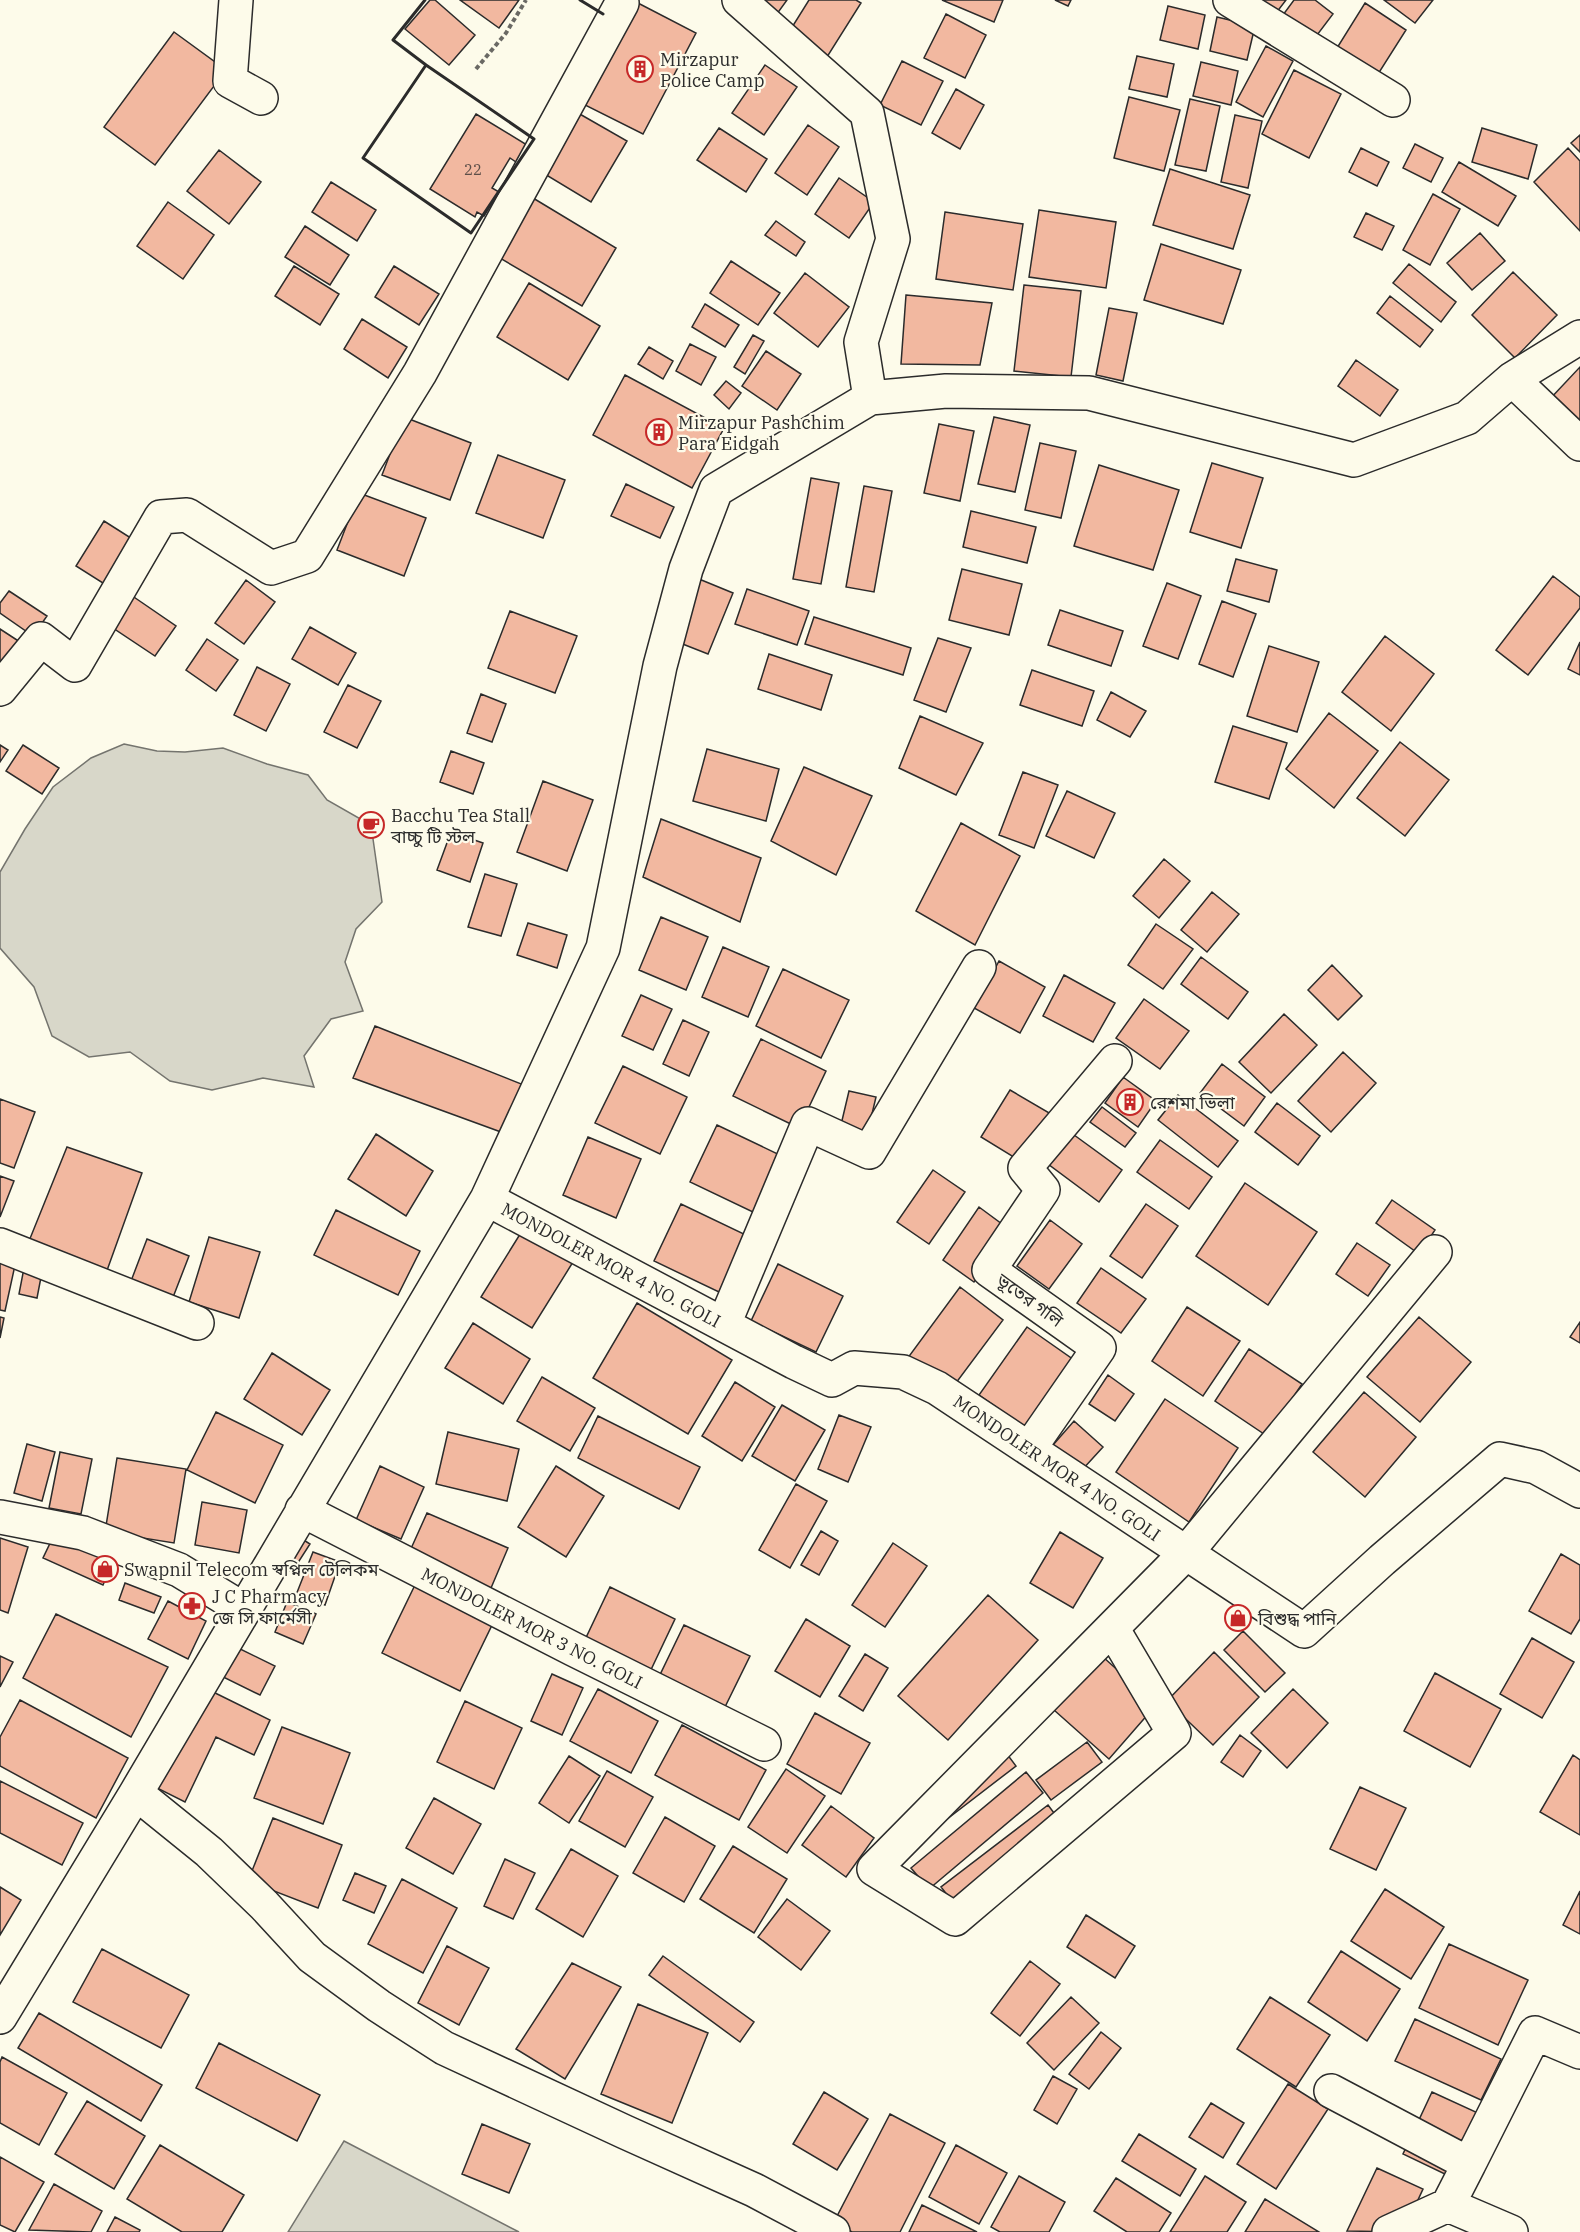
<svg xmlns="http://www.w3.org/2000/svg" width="1580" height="2232" font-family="'IBM Plex Serif','Noto Sans Bengali',serif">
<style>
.water{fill:#d8d7c9;stroke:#74746e;stroke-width:1.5}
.building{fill:#f2b8a0;stroke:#2b2b2b;stroke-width:1.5}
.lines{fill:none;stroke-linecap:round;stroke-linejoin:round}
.minor-casing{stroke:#2b2b2b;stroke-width:36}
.path{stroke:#6a6964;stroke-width:4;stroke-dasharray:4.5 3;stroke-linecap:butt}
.minor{stroke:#fdfbea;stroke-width:33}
.wall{stroke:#2b2b2b;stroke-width:3}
.labels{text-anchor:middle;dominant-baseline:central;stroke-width:4.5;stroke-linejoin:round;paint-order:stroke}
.number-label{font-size:15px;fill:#5d4e48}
.poi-label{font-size:18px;fill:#2b2b2b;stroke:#fdfbea;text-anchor:start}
.street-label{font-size:18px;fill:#2b2b2b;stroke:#fdfbea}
</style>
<rect width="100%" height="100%" fill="#fdfbea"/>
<path class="water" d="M124 744 157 751 185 752 223 748 267 764 308 775 327 800 371 825 382 902 356 929 345 962 363 1011 331 1019 304 1056 314 1087 263 1078 212 1090 170 1081 130 1052 89 1057 52 1036 34 987 0 948V872L25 829 53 787 91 758Z
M344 2141 519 2232H288Z"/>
<path class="building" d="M430 0H435L475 35 449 65 405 29Z
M460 0H519L499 28Z
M751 0H787L774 18Z
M809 0H856L861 3 827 57 789 32Z
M942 0H1003L994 22Z
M1055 0H1071L1068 6Z
M1243 0H1286L1270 21Z
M1294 0H1315L1333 14 1308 47 1277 23Z
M1384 0H1433L1415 23Z
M636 2 696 33 643 134 583 104Z
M1365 3 1406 30 1373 82 1332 56Z
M1168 6 1205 15 1198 49 1160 40Z
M946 14 986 35 965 78 924 58Z
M1217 17 1255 26 1247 60 1210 51Z
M174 32 226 70 155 165 104 127Z
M1266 46 1293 61 1263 117 1236 102Z
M1137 56 1174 64 1167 97 1129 89Z
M902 61 943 81 921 125 880 105Z
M1201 62 1238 71 1231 105 1193 96Z
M765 65 797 87 764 135 732 113Z
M1294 70 1341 94 1309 158 1262 134Z
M956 89 984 105 960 149 932 133Z
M1129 97 1180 110 1164 171 1114 158Z
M1190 99 1220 106 1206 171 1175 165Z
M578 113 627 141 591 202 543 173Z
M476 114 527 145 516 162 510 158 492 188 499 192 484 216 477 212 475 217 430 189Z
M1235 115 1262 121 1248 188 1221 182Z
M808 125 839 147 807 195 775 173Z
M719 128 767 159 746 192 697 160Z
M1482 128 1537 145 1528 179 1472 162Z
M1580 135V152L1571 143Z
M1415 144 1443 158 1431 182 1403 168Z
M1361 148 1389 162 1377 186 1349 172Z
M1568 148 1580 161V231L1534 182Z
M219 150 261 182 229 224 187 191Z
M1459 162 1516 196 1498 226 1442 192Z
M1170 169 1250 195 1233 249 1153 225Z
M839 178 874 202 849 238 815 214Z
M331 182 376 210 357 241 312 212Z
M1433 194 1460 209 1430 265 1403 250Z
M528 195 616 248 582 306 493 254Z
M168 202 214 235 183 279 137 246Z
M1039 210 1116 222 1106 288 1029 277Z
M945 212 1023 224 1013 290 936 279Z
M1366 213 1394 226 1382 250 1354 237Z
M776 221 805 242 796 256 765 235Z
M305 226 349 255 330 285 285 257Z
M1480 233 1505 261 1472 290 1447 263Z
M1161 244 1241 270 1223 324 1144 300Z
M731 261 780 293 758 325 710 293Z
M1409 264 1456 302 1441 322 1393 283Z
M294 266 339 294 320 325 275 296Z
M394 266 439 294 419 325 375 297Z
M1513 272 1557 315 1515 358 1472 315Z
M805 273 849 307 818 347 774 313Z
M529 283 600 326 568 380 497 337Z
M1024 285 1081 291 1071 377 1014 371Z
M906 295 992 303 980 365 901 364Z
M1390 296 1433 330 1420 347 1377 313Z
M705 304 739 325 725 347 692 327Z
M1109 308 1137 313 1123 381 1096 375Z
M362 319 407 347 388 378 344 349Z
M753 335 764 341 745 374 734 367Z
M690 344 716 357 701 385 676 371Z
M649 347 673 361 663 379 638 364Z
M766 351 801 374 777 410 742 386Z
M1356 360 1398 390 1380 416 1338 386Z
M1580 367V429L1549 400Z
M625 375 724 428 692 488 593 435Z
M726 381 741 393 729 409 714 395Z
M404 417 471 443 450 500 382 475Z
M994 417 1030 425 1015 492 978 484Z
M939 424 974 431 960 501 924 493Z
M1040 443 1076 451 1061 518 1025 510Z
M498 455 565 480 543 538 476 513Z
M1212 463 1263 478 1241 548 1190 532Z
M1099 465 1179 490 1153 570 1074 546Z
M811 478 839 483 821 584 793 579Z
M626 484 674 507 660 538 611 516Z
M864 486 892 491 874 592 846 587Z
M359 493 426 518 404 576 337 550Z
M971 511 1036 527 1027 563 963 547Z
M104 521 134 540 106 585 76 566Z
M1236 559 1277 570 1269 602 1227 591Z
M962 569 1022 584 1009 635 949 620Z
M1553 576 1580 597V608L1528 675 1496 650Z
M699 579 733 593 708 654 675 641Z
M246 580 275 602 244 644 215 623Z
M1167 583 1201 596 1178 659 1143 646Z
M747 589 809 611 797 645 735 624Z
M9 591 47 616 33 636 0 613V603Z
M128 593 176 626 155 656 107 624Z
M1222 601 1256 614 1233 677 1199 664Z
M1060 610 1123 631 1111 666 1048 645Z
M510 611 577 636 555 693 488 668Z
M814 617 911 648 903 675 805 644Z
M310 627 356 653 338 685 292 659Z
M0 629 20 642 0 666Z
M1385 636 1434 674 1391 731 1342 692Z
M938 638 971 648 946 712 914 700Z
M207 639 238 660 216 691 186 670Z
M1580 642V675L1568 669Z
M1269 646 1319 662 1297 732 1247 716Z
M769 654 832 675 821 710 758 689Z
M257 667 290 684 266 731 234 715Z
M1032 670 1094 691 1082 726 1020 705Z
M348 685 381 701 357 748 324 732Z
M1111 692 1146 711 1130 737 1097 720Z
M481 694 506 704 492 742 467 733Z
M1329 713 1378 751 1334 808 1286 769Z
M920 716 983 743 956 795 899 768Z
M1233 726 1287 743 1269 799 1215 782Z
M1400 742 1449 780 1405 836 1357 798Z
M0 745 8 750 0 762Z
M23 745 59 768 42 794 6 771Z
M707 749 779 769 766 821 693 801Z
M451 751 484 763 473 794 440 782Z
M804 767 872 796 836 875 771 841Z
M1023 772 1058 785 1034 848 999 835Z
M543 781 593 800 567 871 517 852Z
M1067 791 1115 813 1094 858 1046 836Z
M661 819 761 858 740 922 643 877Z
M961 823 1020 856 975 945 916 911Z
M451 832 483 843 470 882 437 870Z
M1164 859 1190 881 1159 918 1133 896Z
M485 874 517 884 501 936 468 927Z
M1212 892 1239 914 1207 952 1181 930Z
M661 917 708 937 686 990 639 970Z
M528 923 567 935 557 968 517 955Z
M1156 924 1193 949 1163 989 1128 965Z
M723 947 769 967 748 1017 702 997Z
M1201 957 1248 992 1228 1019 1181 984Z
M999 961 1045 987 1020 1033 974 1008Z
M1332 965 1362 996 1338 1020 1308 990Z
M783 969 849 1000 821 1058 756 1026Z
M1064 975 1115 1003 1093 1042 1043 1016Z
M641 995 672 1009 653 1050 622 1036Z
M1144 999 1189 1031 1160 1069 1116 1038Z
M1284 1014 1317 1045 1271 1093 1239 1062Z
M683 1020 709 1032 689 1076 663 1064Z
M375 1026 529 1087 501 1132 353 1078Z
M761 1039 826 1071 799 1128 733 1096Z
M1343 1052 1376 1083 1331 1132 1298 1101Z
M1222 1064 1265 1097 1244 1126 1200 1093Z
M623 1066 687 1097 660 1154 595 1123Z
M1123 1077 1156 1101 1138 1127 1105 1103Z
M1010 1090 1051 1114 1022 1162 981 1137Z
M849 1091 876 1097 867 1135 840 1129Z
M1178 1095 1238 1141 1218 1167 1158 1120Z
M0 1099 35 1112 14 1168 0 1163Z
M1277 1103 1320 1136 1298 1165 1255 1132Z
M1102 1107 1136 1133 1125 1147 1090 1122Z
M717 1125 782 1156 755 1213 690 1182Z
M1070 1132 1122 1170 1099 1202 1048 1164Z
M376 1134 433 1171 406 1216 348 1179Z
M588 1137 641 1159 616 1218 563 1195Z
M1160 1140 1212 1177 1189 1209 1137 1172Z
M67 1147 142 1173 105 1276 29 1241Z
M933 1170 965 1192 929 1244 897 1222Z
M0 1176 14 1181 0 1217Z
M1245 1183 1317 1232 1268 1305 1196 1256Z
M1392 1200 1435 1230 1419 1254 1376 1223Z
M681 1204 746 1235 719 1292 654 1261Z
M1146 1204 1178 1226 1142 1278 1110 1256Z
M979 1207 1010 1230 974 1282 943 1260Z
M336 1210 420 1251 398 1295 314 1255Z
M1050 1220 1082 1244 1049 1289 1017 1266Z
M522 1231 573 1262 532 1328 481 1297Z
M209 1237 260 1252 239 1318 189 1302Z
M147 1239 189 1256 170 1305 128 1289Z
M1357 1243 1390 1265 1368 1296 1336 1274Z
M0 1252 17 1256 5 1311 0 1310Z
M778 1264 843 1296 816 1352 751 1321Z
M24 1268 42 1272 37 1298 19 1294Z
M1101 1268 1146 1299 1121 1333 1077 1303Z
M960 1287 1003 1320 950 1391 907 1359Z
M637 1303 732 1360 688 1434 593 1378Z
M1187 1307 1240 1341 1203 1396 1152 1361Z
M0 1317 4 1318 0 1338Z
M1419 1317 1471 1362 1420 1422 1367 1377Z
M1580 1322V1343L1570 1337Z
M473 1323 530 1359 503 1404 445 1368Z
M1027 1327 1074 1360 1026 1428 979 1395Z
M1249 1349 1302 1384 1267 1436 1215 1401Z
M272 1353 330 1390 302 1435 244 1399Z
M1108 1375 1134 1394 1115 1421 1089 1404Z
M542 1377 595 1408 570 1451 517 1421Z
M735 1382 775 1407 742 1461 702 1436Z
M1364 1392 1416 1437 1365 1497 1313 1452Z
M1165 1399 1238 1448 1189 1522 1116 1472Z
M782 1405 825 1430 795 1481 752 1456Z
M216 1412 283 1445 255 1503 187 1470Z
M839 1415 871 1427 848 1482 818 1469Z
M598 1416 700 1467 679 1509 578 1458Z
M1074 1421 1103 1447 1082 1470 1053 1445Z
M448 1432 519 1449 507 1501 436 1484Z
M27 1444 55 1452 42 1501 14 1493Z
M60 1452 92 1459 81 1514 49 1508Z
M117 1458 186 1469 174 1543 105 1532Z
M380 1466 424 1487 401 1539 356 1520Z
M556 1466 604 1496 566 1557 518 1527Z
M796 1484 827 1501 790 1568 759 1550Z
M202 1502 247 1510 239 1553 195 1545Z
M427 1513 508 1548 491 1588 409 1553Z
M821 1531 838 1541 819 1575 801 1565Z
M1060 1532 1103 1558 1073 1608 1030 1583Z
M54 1535 113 1562 103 1585 43 1558Z
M299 1537 310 1544 292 1572 281 1566Z
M0 1538 28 1547 8 1613 0 1610Z
M893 1543 927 1566 885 1627 852 1605Z
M313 1552 340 1562 325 1605 296 1595Z
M1561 1554 1580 1565V1619L1571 1634 1529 1611Z
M125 1583 161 1597 154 1613 119 1600Z
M415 1585 493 1623 460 1691 382 1653Z
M610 1587 675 1619 648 1676 583 1644Z
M988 1595 1038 1640 948 1740 898 1696Z
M168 1601 206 1621 188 1659 148 1639Z
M287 1602 316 1614 303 1644 275 1632Z
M56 1614 168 1667 131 1737 23 1678Z
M806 1619 850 1646 820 1697 775 1671Z
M684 1625 750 1656 722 1713 657 1681Z
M1243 1631 1285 1673 1265 1692 1224 1650Z
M1532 1638 1574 1662 1542 1718 1500 1694Z
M230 1644 275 1666 260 1695 215 1673Z
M1214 1652 1259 1697 1213 1745 1167 1701Z
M865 1654 888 1668 863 1711 839 1696Z
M0 1656 13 1662 0 1687Z
M1102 1656 1156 1705 1109 1759 1054 1710Z
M1435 1673 1501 1709 1470 1767 1404 1731Z
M552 1674 583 1688 562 1735 531 1721Z
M203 1687 270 1720 254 1755 216 1737 185 1802 155 1787Z
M598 1689 658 1721 631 1773 570 1741Z
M1293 1689 1328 1723 1287 1768 1251 1733Z
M20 1700 128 1758 96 1818 0 1766V1737Z
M465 1701 522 1728 494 1789 437 1762Z
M815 1713 870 1743 841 1794 787 1764Z
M682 1725 766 1770 739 1820 655 1775Z
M282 1727 350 1753 323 1824 254 1798Z
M1240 1735 1261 1751 1243 1777 1221 1762Z
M1087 1742 1102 1762 1051 1800 1036 1780Z
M1001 1746 1016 1766 903 1853Z
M1573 1755 1580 1760V1835L1540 1812Z
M569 1756 600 1776 569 1823 539 1803Z
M786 1769 825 1796 787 1853 748 1827Z
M607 1771 653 1797 625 1847 579 1821Z
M1026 1772 1043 1793 929 1889 911 1868Z
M0 1781 83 1823 62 1865 0 1833Z
M1360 1787 1406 1808 1376 1870 1330 1849Z
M434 1798 481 1824 453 1874 406 1848Z
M1048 1805 1066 1829 959 1910 941 1887Z
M831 1806 874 1838 846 1877 802 1845Z
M665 1817 715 1846 684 1902 633 1873Z
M273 1818 342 1845 318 1908 248 1881Z
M733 1846 787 1879 754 1933 700 1899Z
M571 1849 618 1876 583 1937 536 1909Z
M505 1859 535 1873 513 1919 484 1906Z
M355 1873 386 1886 374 1913 343 1900Z
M402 1879 457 1908 423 1973 368 1944Z
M0 1887 21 1900 0 1935Z
M1385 1889 1444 1927 1411 1979 1351 1941Z
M1580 1891V1934L1563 1925Z
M787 1899 830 1931 801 1970 758 1937Z
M1086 1915 1135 1946 1115 1978 1067 1947Z
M1449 1944 1528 1980 1498 2045 1419 2008Z
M447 1946 489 1968 459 2025 418 2003Z
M102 1949 189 1995 161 2048 73 2002Z
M1341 1951 1400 1989 1367 2041 1308 2002Z
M663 1956 754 2022 740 2042 649 1975Z
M1030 1961 1060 1984 1020 2036 991 2013Z
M572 1963 621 1987 565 2079 516 2049Z
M1071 1997 1099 2023 1054 2070 1027 2043Z
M1270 1997 1330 2035 1296 2087 1237 2049Z
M638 2004 708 2033 672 2123 601 2094Z
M39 2013 162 2085 141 2121 18 2048Z
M1415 2019 1501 2059 1481 2100 1395 2061Z
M1101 2032 1121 2048 1089 2089 1069 2074Z
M219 2043 320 2095 297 2141 196 2088Z
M2 2057 67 2093 39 2145 0 2123V2062Z
M1053 2076 1077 2089 1057 2124 1034 2110Z
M1288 2084 1328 2109 1276 2189 1237 2164Z
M824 2092 868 2119 837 2170 793 2144Z
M1432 2092 1478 2113 1449 2176 1403 2154Z
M87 2101 145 2136 114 2189 55 2154Z
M1211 2103 1244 2123 1223 2158 1189 2137Z
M890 2114 945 2143 900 2232H852L834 2222Z
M482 2124 530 2144 509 2193 462 2174Z
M1139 2134 1196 2169 1180 2196 1122 2161Z
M160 2145 244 2195 222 2232H182L127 2199Z
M956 2145 1007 2173 979 2224 929 2197Z
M0 2157 44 2182 15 2232 0 2225Z
M1377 2168 1423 2189 1403 2232 1347 2231Z
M1019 2176 1065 2202 1049 2232H1000L991 2227Z
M1205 2176 1246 2202 1227 2232H1170Z
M1116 2178 1171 2213 1159 2232H1127L1094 2211Z
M54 2184 102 2211 91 2232 29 2230Z
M1265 2199 1319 2232H1245Z
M922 2205 977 2232H909Z
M115 2217 140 2230 139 2232H107Z"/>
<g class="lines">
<defs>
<path id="minor" d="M236 0 230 81 261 98
M739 0 867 113 893 239 861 342 870 398
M1230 0 1393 100
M1512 379 1580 444
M0 689 41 639 75 665 161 517 187 515 271 568 307 556 420 373 622 3
M487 1199 794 1362 832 1380 854 1368 903 1372 937 1388 1304 1631 1382 1560 1500 1459 1536 1467 1580 1491
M0 1245 197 1323
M724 1324 808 1124 869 1152 979 967
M1029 1449 1099 1348 989 1270 1043 1190 1025 1168 1115 1061
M302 1510 573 1649 764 1744
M0 1517 83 1533 179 1570 243 1609
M1112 1628 1174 1733 955 1919 874 1869 1186 1553 1435 1252
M136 1793 209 1852 264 1905 312 1957 379 2006 444 2048 625 2132 754 2190 833 2232
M0 2017 136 1793 487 1199 603 948 660 666 686 569 716 490 870 398 946 391 1089 393 1354 460 1467 418 1512 379 1580 337
M1331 2091 1469 2164 1448 2205
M1469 2164 1535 2033 1580 2052
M1389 2232 1448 2205 1511 2232"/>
</defs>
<use href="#minor" class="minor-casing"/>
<path class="path" d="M476 69 506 33 526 0"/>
<use href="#minor" class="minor"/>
<path class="wall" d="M425 0 393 40 426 65
M580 0 603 14
M426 65 534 139 471 233 363 158Z"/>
</g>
<defs>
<symbol id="building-ring" viewBox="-11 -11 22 22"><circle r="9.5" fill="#fdfbea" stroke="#c62828" stroke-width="1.5"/><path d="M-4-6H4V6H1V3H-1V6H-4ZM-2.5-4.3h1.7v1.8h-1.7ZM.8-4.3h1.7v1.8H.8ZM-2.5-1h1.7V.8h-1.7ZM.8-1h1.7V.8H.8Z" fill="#c62828"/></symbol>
<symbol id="cafe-ring" viewBox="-11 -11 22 22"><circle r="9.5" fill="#fdfbea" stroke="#c62828" stroke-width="1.5"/><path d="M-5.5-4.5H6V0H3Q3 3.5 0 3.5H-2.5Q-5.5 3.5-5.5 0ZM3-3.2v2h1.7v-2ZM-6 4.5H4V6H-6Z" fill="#c62828"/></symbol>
<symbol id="shop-ring" viewBox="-11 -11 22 22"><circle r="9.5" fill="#fdfbea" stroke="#c62828" stroke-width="1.5"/><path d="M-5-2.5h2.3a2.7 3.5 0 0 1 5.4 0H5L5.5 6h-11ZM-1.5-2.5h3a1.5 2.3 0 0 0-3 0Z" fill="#c62828"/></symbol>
<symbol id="pharmacy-ring" viewBox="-11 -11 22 22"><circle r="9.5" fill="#fdfbea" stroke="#c62828" stroke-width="1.5"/><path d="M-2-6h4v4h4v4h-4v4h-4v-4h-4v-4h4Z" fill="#c62828"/></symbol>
</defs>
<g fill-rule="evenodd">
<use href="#building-ring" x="625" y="54" width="30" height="30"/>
<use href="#building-ring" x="644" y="417" width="30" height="30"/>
<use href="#cafe-ring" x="356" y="810" width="30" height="30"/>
<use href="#building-ring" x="1115" y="1087" width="30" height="30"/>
<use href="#shop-ring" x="90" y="1554" width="30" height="30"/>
<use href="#pharmacy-ring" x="177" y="1591" width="30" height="30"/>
<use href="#shop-ring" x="1223" y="1603" width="30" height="30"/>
</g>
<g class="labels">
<g class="number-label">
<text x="473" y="169">22</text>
</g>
<g class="poi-label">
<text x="660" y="59">Mirzapur<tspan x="660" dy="21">Police Camp</tspan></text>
<text x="678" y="422">Mirzapur Pashchim<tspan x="678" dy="21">Para Eidgah</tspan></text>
<text x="391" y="815">Bacchu Tea Stall<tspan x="391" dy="21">বাচ্চু টি স্টল</tspan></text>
<text x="1150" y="1102">রেশমা ভিলা</text>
<text x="124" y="1569">Swapnil Telecom স্বপ্নিল টেলিকম</text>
<text x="212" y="1596">J C Pharmacy<tspan x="212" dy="21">জে সি ফার্মেসী</tspan></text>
<text x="1258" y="1618">বিশুদ্ধ পানি</text>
</g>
<g class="street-label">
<text transform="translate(611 1265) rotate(28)">MONDOLER MOR 4 NO. GOLI</text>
<text transform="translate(1030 1300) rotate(36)">ভূতের গলি</text>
<text transform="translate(1057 1468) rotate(34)">MONDOLER MOR 4 NO. GOLI</text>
<text transform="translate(532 1628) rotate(27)">MONDOLER MOR 3 NO. GOLI</text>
</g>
</g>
</svg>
